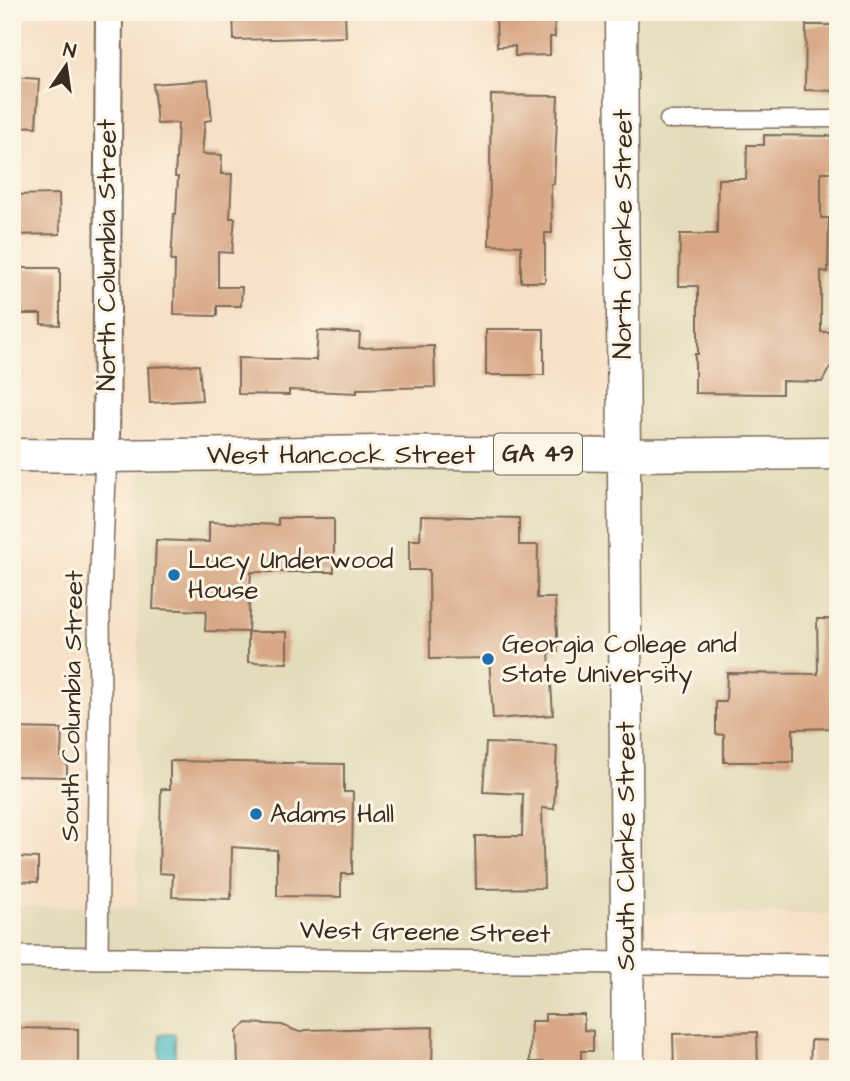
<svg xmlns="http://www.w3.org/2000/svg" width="850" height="1081" font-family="'Architects Daughter',sans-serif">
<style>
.built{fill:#e4dbba}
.water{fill:#4bbac2;stroke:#437270;stroke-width:2}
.building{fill:#d8a886}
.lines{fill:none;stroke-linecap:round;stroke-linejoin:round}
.pedestrian-casing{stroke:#7c6a59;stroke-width:19}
.minor-casing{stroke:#7c6a59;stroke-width:24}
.tertiary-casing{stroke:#7c6a59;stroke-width:30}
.primary-casing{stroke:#7c6a59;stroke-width:35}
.pedestrian{stroke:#fff;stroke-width:16}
.minor{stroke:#fff;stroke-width:21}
.tertiary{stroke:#fff;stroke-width:26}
.primary{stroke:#fff;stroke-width:32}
.poi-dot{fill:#1f6fb2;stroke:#fcf5e5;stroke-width:2.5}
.labels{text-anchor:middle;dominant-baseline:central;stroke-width:6;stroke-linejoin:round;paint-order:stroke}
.shield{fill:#fcf5e5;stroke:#75675a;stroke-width:2}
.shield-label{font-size:24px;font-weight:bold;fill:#3b2a1e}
.street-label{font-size:26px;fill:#3b2a1e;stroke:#fcf5e5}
.poi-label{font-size:26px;fill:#3b2a1e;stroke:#fcf5e5;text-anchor:start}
</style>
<rect width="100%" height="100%" fill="#fcf5e5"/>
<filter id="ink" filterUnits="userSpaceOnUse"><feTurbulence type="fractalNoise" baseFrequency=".0143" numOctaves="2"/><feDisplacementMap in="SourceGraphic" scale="14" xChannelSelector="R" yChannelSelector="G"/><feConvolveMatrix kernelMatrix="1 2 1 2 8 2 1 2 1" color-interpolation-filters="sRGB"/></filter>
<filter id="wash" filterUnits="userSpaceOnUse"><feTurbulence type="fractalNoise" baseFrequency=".00686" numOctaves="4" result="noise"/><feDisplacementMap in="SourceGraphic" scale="28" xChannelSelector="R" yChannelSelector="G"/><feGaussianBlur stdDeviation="1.57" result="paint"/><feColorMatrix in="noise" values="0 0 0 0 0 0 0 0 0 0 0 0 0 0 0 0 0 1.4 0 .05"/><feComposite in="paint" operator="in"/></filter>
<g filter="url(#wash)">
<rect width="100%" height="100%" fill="#f6e0c6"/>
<path class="built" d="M610 12H838V914H617V1069H12V906L137 907 139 458 614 453Z"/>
<path class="water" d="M160 1034H175V1069H160Z"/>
<g id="blocks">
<path class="building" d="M233 12H345L346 37 234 40Z
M496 12H554L555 37H550V55L515 56V46L497 47Z
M806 25H838V91L805 90Z
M12 77 39 79 36 127 12 126Z
M208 80 212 120 205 121 202 154 222 155 221 174H232L230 218H235L232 253 218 252V287H242L241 306H217V316L174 315 175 261H171L174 214H176L178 177H175L178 123 157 124 153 84Z
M491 95 558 96 554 184H551L552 233H545V282H521V246L489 245Z
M764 135 832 136V172H821V218H829L828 272 821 271V332H838V368L830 367 822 382 782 381V394L695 393V354H698V286H679L680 234H717L718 179H746L747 145H764Z
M59 194 60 234 12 235V195Z
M12 268H60V325L41 324V314H12Z
M486 329H544V375H486Z
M318 331 360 333 359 348 434 346 435 387 357 389V393L289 390V395L238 394V358L316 360Z
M199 365 202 400 150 403 148 367Z
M421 516 519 518V545H538L537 598H555L558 652H549L553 715 493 719 489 658 430 659 429 570H409V540H420Z
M278 518H334V572H251L248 632 205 631 206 611 153 609 156 540 209 542V522L278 525Z
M817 619H838V728L793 729V762H724V735L716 734V702H726L727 673 818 674Z
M248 632H287V663L248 662Z
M12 728 62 729 61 757H67V777L12 776Z
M486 743 557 746 554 809 542 808 544 888 476 889 475 836H522L523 794 483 792Z
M170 761 344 764V792H353L352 874H341V897L277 896V850L232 847 231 899 172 897 173 874 159 873 161 789H170Z
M12 857 38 858V882L12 881Z
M545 1014H584V1030L593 1031V1051H581V1069H545V1062H530L531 1021H545Z
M247 1023 282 1025 299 1032 306 1030 433 1027 432 1069H238L237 1031Z
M12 1028 78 1029V1069H12Z
M757 1032 758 1069H674L673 1034Z
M811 1040 838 1041V1069H810Z"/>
</g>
</g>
<g filter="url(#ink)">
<use href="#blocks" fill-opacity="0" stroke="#7c6a59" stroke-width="2"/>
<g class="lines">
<defs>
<path id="pedestrian" d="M668 120 838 119"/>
<path id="minor" d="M12 957 838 965
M97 957 100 697 99 615 106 456"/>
<path id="tertiary" d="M106 456 109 12"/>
<path id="primary" d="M621 12 628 1069
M12 455 106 456 376 452 625 455 838 453"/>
</defs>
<use href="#pedestrian" class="pedestrian-casing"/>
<use href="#minor" class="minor-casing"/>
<use href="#tertiary" class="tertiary-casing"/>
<use href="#primary" class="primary-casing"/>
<use href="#pedestrian" class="pedestrian"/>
<use href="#minor" class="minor"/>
<use href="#tertiary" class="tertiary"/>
<use href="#primary" class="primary"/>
</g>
</g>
<g class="poi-dot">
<circle cx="174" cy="575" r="7"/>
<circle cx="488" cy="659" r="7"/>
<circle cx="256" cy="814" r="7"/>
</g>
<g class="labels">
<rect class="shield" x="494" y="433.5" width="88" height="41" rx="5"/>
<g class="shield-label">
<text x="538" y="454">GA 49</text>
</g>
<g class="street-label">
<text transform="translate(623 234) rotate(-90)">North Clarke Street</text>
<text transform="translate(107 255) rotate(-90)">North Columbia Street</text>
<text x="341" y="455">West Hancock Street</text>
<text transform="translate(72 706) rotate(-89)">South Columbia Street</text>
<text transform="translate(626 846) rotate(-90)">South Clarke Street</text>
<text transform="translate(425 932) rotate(1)">West Greene Street</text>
</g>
<g class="poi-label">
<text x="188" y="560">Lucy Underwood<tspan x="188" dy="30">House</tspan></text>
<text x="502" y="644">Georgia College and<tspan x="502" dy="30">State University</tspan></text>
<text x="270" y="814">Adams Hall</text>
</g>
</g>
<rect width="850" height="1081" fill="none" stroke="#fcf5e5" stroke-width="42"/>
<g transform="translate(66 66) rotate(13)" stroke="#fcf5e5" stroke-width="5" paint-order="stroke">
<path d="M0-5L12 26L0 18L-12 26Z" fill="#3b2a1e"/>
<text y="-10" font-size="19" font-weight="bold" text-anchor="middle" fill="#3b2a1e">N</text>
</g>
</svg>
